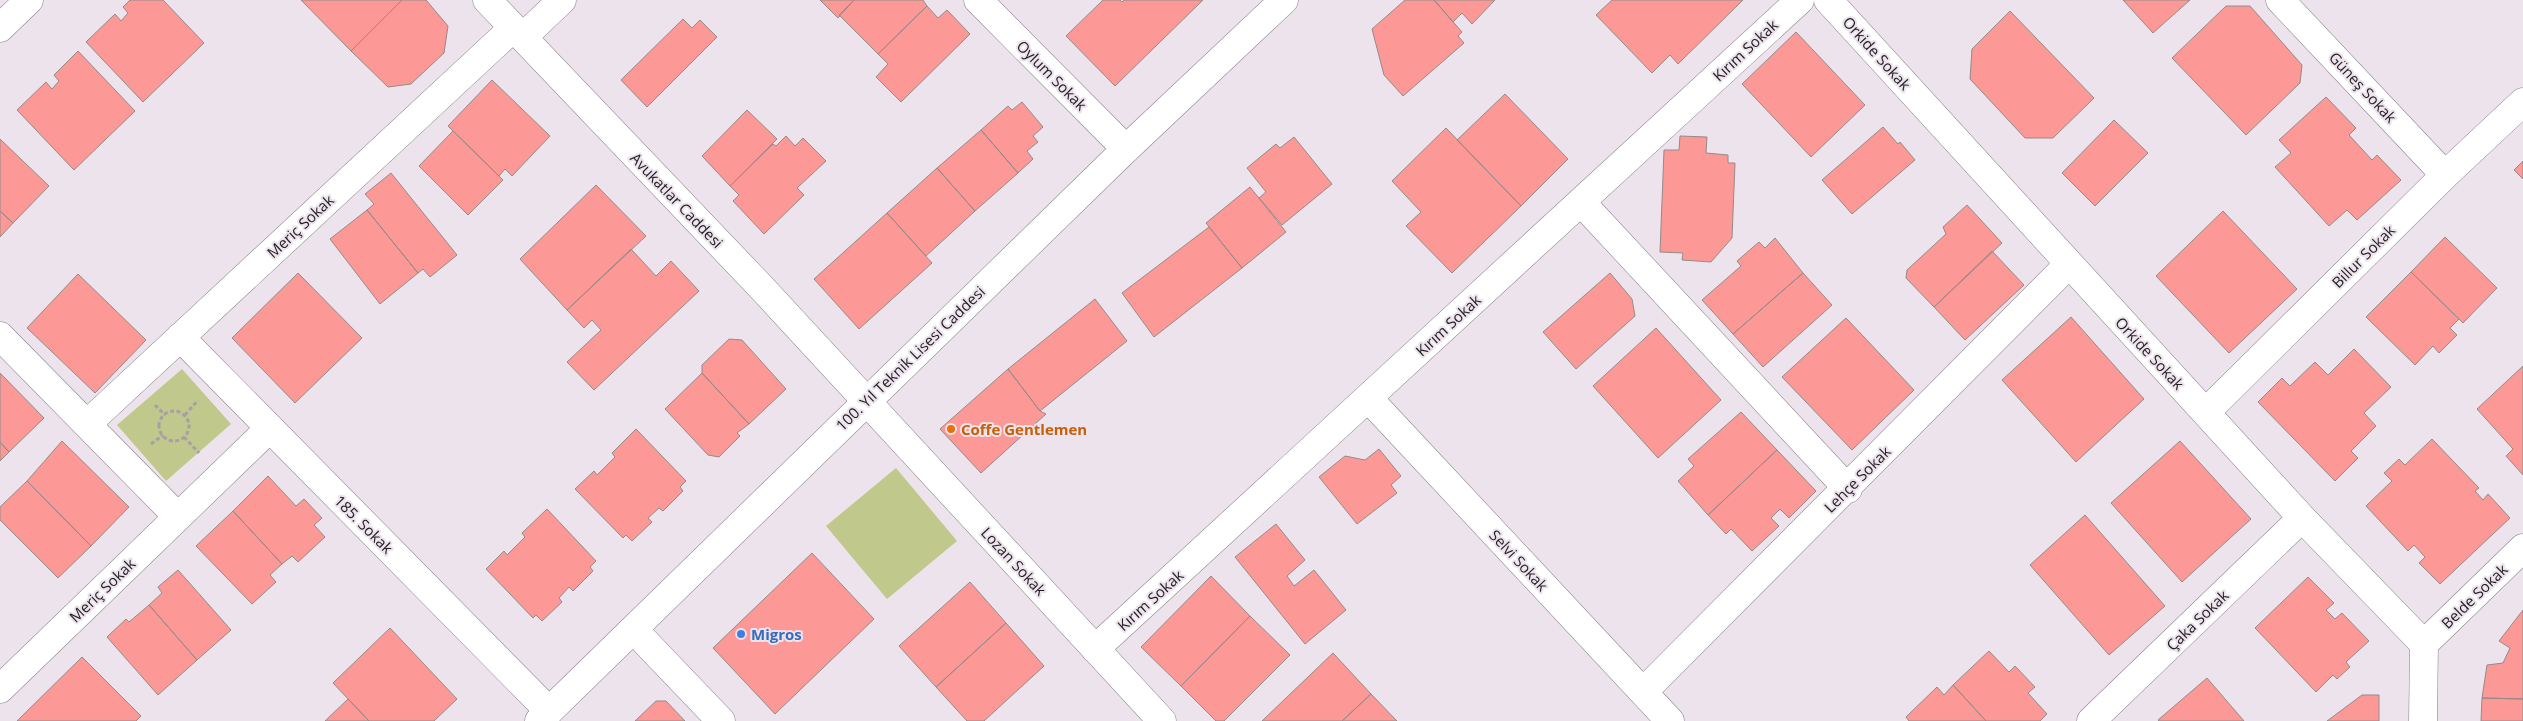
<svg xmlns="http://www.w3.org/2000/svg" width="2523" height="721" font-family="'Open Sans',sans-serif">
<style>
.green{fill:#c1c88b}
.building{fill:#fc9896;stroke:#968a89}
.lines{fill:none;stroke-linecap:round;stroke-linejoin:round}
.minor-casing{stroke:#888087;stroke-width:29}
.secondary-casing{stroke:#888087;stroke-width:29}
.path{stroke:#a69fa6;stroke-width:3;stroke-dasharray:4 2.5;stroke-linecap:butt}
.minor{stroke:#fff;stroke-width:28}
.secondary{stroke:#fff;stroke-width:28}
.food-dot{fill:#e8710a;stroke:#ece3ec;stroke-width:2}
.shop-dot{fill:#3f7fe0;stroke:#ece3ec;stroke-width:2}
.labels{text-anchor:middle;dominant-baseline:central;stroke-width:4;stroke-linejoin:round;paint-order:stroke}
.street-label{font-size:15px;fill:#201d20;stroke:#ece3ec}
.food-label{font-size:15px;font-weight:bold;fill:#c56008;stroke:#ece3ec;text-anchor:start}
.shop-label{font-size:15px;font-weight:bold;fill:#366cbe;stroke:#ece3ec;text-anchor:start}
</style>
<rect width="100%" height="100%" fill="#ece3ec"/>
<path class="green" d="M182 369 231 424 166 481 117 425Z
M896 468 957 541 887 599 826 526Z"/>
<path class="building" d="M130 0H163L204 43 143 102 86 42 115 14 121 21 128 13 123 7Z
M301 0H402L351 51Z
M402 0H426L448 26 444 53 411 84 388 87 351 51Z
M820 0H854L838 18Z
M854 0H923L927 6 878 54 839 15Z
M1103 0H1120L1122 2 1124 0H1203L1115 86 1066 36Z
M1405 0H1434L1462 32 1458 36 1464 43 1403 96 1384 75 1372 29Z
M1434 0H1495L1472 24 1462 13 1453 22Z
M1612 0H1743L1678 64 1670 55 1652 73 1596 15Z
M2123 0H2190L2153 33Z
M927 6 938 18 947 10 970 34 901 102 876 77 888 64 878 54Z
M2226 6H2250L2302 65 2300 83 2246 135 2172 58Z
M2010 11 2094 98 2053 138H2025L1970 79 1972 49Z
M683 19 692 28 700 20 717 37 647 107 621 80Z
M1796 32 1865 105 1811 157 1742 84Z
M78 51 135 111 74 170 17 110 46 82 52 89 59 81 54 75Z
M492 80 550 136 512 176 505 169 499 176 448 126Z
M1505 94 1568 159 1521 206 1457 140Z
M2326 97 2356 128 2349 135 2372 160 2377 155 2401 180 2357 220 2347 210 2329 226 2275 167 2291 153 2279 140Z
M1022 102 1043 127 1033 136 1038 142 1027 151 1033 159 1018 173 981 130 1008 106 1012 110Z
M747 110 777 139 730 186 702 156Z
M2114 120 2148 153 2095 206 2062 173Z
M1883 127 1898 144 1900 142 1915 160 1852 214 1822 180Z
M1446 128 1521 206 1452 273 1406 226 1421 212 1392 181Z
M981 130 1018 173 975 211 937 168Z
M453 131 503 180 468 215 419 166Z
M786 136 795 146 803 138 826 161 797 188 804 195 764 234 733 201 739 195 730 186 773 144 776 146Z
M1680 136 1707 137 1706 153 1728 155V163H1735L1732 238 1711 262 1682 260 1683 253 1660 252 1664 150H1679Z
M1294 137 1332 184 1282 225 1259 198 1266 192 1247 168 1276 144 1280 148Z
M0 139 49 186 13 223 0 211Z
M2523 161V179L2514 170Z
M937 168 975 211 926 256 887 213Z
M391 173 457 255 430 277 423 269 418 273 367 210 374 204 365 194Z
M596 185 646 236 567 310 520 259Z
M1250 187 1286 232 1242 268 1206 223Z
M1967 205 2002 243 1934 307 1906 278 1907 270 1946 234 1943 227Z
M367 210 418 273 380 304 330 239Z
M0 211 13 223 0 237Z
M2223 211 2297 289 2229 353 2156 276Z
M887 213 932 263 859 329 814 279Z
M1209 227 1242 268 1154 337 1122 293Z
M2445 237 2497 288 2463 323 2411 272Z
M1775 238 1803 273 1733 334 1702 300 1741 266 1737 261 1759 242 1765 248Z
M631 249 656 276 671 261 699 291 594 390 567 362 601 330 592 320 584 328 567 310Z
M1992 251 2024 285 1965 340 1934 307Z
M2411 272 2459 319 2450 328 2457 335 2439 353 2433 346 2415 365 2366 317Z
M298 273 362 338 295 403 232 338Z
M1610 273 1632 299 1635 316 1576 369 1543 332Z
M1803 273 1832 305 1763 367 1733 334Z
M78 274 146 340 95 393 27 328Z
M1095 299 1127 341 1040 411 1008 369Z
M2071 317 2144 399 2076 462 2002 380Z
M1846 318 1914 390 1852 450 1782 377Z
M1656 328 1721 400 1658 458 1593 386Z
M729 339 742 340 786 389 749 424 702 373V365Z
M2354 349 2391 387 2364 413 2376 426 2351 451 2358 458 2335 481 2258 402 2282 378 2290 386 2315 362 2328 375Z
M2523 366V475L2506 456 2513 449 2477 409Z
M1008 369 1040 411 1046 414 981 473 940 429Z
M0 373 44 418 9 452 0 442Z
M702 373 749 424 737 433 740 436 719 457 708 455 665 409Z
M1741 412 1777 450 1708 515 1678 481 1694 466 1688 459Z
M636 429 686 481 680 487 683 491 663 511 659 508 648 518 652 522 632 541 626 535 623 538 575 489 594 471 597 475 615 457 612 453Z
M2432 439 2479 488 2475 491 2483 500 2488 494 2510 518 2440 584 2419 563 2425 557 2414 545 2408 551 2366 506 2392 481 2384 473 2399 459 2405 465Z
M62 441 129 507 91 546 27 481Z
M2180 441 2251 519 2182 582 2111 503Z
M0 442 9 452 0 461Z
M1379 449 1401 476 1391 485 1397 493 1357 524 1319 477 1345 456 1365 460Z
M1777 450 1816 491 1789 518 1780 509 1771 518 1779 526 1752 551 1731 529 1726 534 1708 515Z
M268 476 296 506 304 499 322 518 314 525 325 537 298 562 292 556 282 564 233 511Z
M27 481 91 546 58 578 0 520V507Z
M547 509 596 561 590 567 593 571 573 591 569 587 559 598 562 602 542 621 536 615 533 618 486 569 504 551 507 555 525 537 522 533Z
M233 511 282 564 270 575 276 582 252 604 196 546Z
M2085 515 2165 606 2109 655 2030 565Z
M1276 524 1305 560 1287 576 1294 586 1314 570 1346 610 1305 644 1235 557Z
M812 553 874 619 775 714 713 648Z
M178 570 231 630 197 660 149 605 162 593 158 587Z
M1211 576 1250 616 1181 686 1141 647Z
M2308 577 2334 603 2326 610 2335 619 2342 613 2369 641 2346 662 2350 667 2337 679 2333 675 2316 692 2255 628Z
M970 582 1006 623 936 687 899 646Z
M149 605 197 660 158 695 107 637 126 619 129 622Z
M2523 610V699L2482 698 2487 665 2503 663 2510 648 2499 641Z
M1250 616 1290 655 1224 721H1216L1181 686Z
M1006 623 1044 666 984 721H967L936 687Z
M390 628 457 699 434 721H369L333 683Z
M1989 651 2009 672 2015 666 2035 687 2028 693 2047 714 2040 721H1986L1953 685Z
M1333 653 1371 694 1342 721H1262Z
M82 657 141 716 136 721H17Z
M2207 678 2244 721H2159L2158 720Z
M1953 685 1986 721H1909L1906 717 1937 687 1944 695Z
M1371 694 1397 721H1342Z
M2362 695H2379V721H2327Z
M2482 698 2523 699V721H2481Z
M348 699 369 721H325Z
M656 701H666L685 721H635Z"/>
<g class="lines">
<defs>
<path id="minor" d="M487 0 761 287 1162 721
M978 0 1126 149
M1828 0 2302 518 2424 644 2423 721
M2280 0 2445 175
M0 28 29 0
M523 37 562 0
M1581 202 1848 489
M0 336 178 517
M180 337 549 711
M1369 399 1670 721
M2206 412 2445 175 2523 102
M87 424 513 28
M634 630 721 721
M2424 644 2523 548
M1095 649 1800 0
M0 689 270 428
M1643 692 2069 264
M2091 721 2302 518"/>
<path id="secondary" d="M539 721 1126 149 1284 0"/>
</defs>
<use href="#minor" class="minor-casing"/>
<use href="#secondary" class="secondary-casing"/>
<path class="path" d="M155 405 165 415
M159 426a15 15 0 1 1 30 0a15 15 0 1 1-30 0Z
M185 415 198 400
M184 437 199 453
M151 444 163 435"/>
<use href="#minor" class="minor"/>
<use href="#secondary" class="secondary"/>
</g>
<circle class="food-dot" cx="951" cy="429" r="5"/>
<circle class="shop-dot" cx="741" cy="634" r="5"/>
<g class="labels">
<g class="street-label">
<text transform="translate(1745 50) rotate(-43)">Kırım Sokak</text>
<text transform="translate(1877 53) rotate(48)">Orkide Sokak</text>
<text transform="translate(1052 75) rotate(45)">Oylum Sokak</text>
<text transform="translate(2363 87) rotate(47)">Güneş Sokak</text>
<text transform="translate(677 200) rotate(46)">Avukatlar Caddesi</text>
<text transform="translate(300 226) rotate(-43)">Meriç Sokak</text>
<text transform="translate(2363 256) rotate(-45)">Billur Sokak</text>
<text transform="translate(1448 325) rotate(-43)">Kırım Sokak</text>
<text transform="translate(2150 353) rotate(47)">Orkide Sokak</text>
<text transform="translate(910 358) rotate(-44)">100. Yıl Teknik Lisesi Caddesi</text>
<text transform="translate(1857 479) rotate(-45)">Lehçe Sokak</text>
<text transform="translate(364 524) rotate(45)">185. Sokak</text>
<text transform="translate(1519 560) rotate(47)">Selvi Sokak</text>
<text transform="translate(1014 561) rotate(47)">Lozan Sokak</text>
<text transform="translate(102 590) rotate(-44)">Meriç Sokak</text>
<text transform="translate(2474 596) rotate(-44)">Belde Sokak</text>
<text transform="translate(1150 600) rotate(-42)">Kırım Sokak</text>
<text transform="translate(2197 620) rotate(-44)">Çaka Sokak</text>
</g>
<g class="food-label">
<text x="961" y="429">Coffe Gentlemen</text>
</g>
<g class="shop-label">
<text x="751" y="634">Migros</text>
</g>
</g>
</svg>
